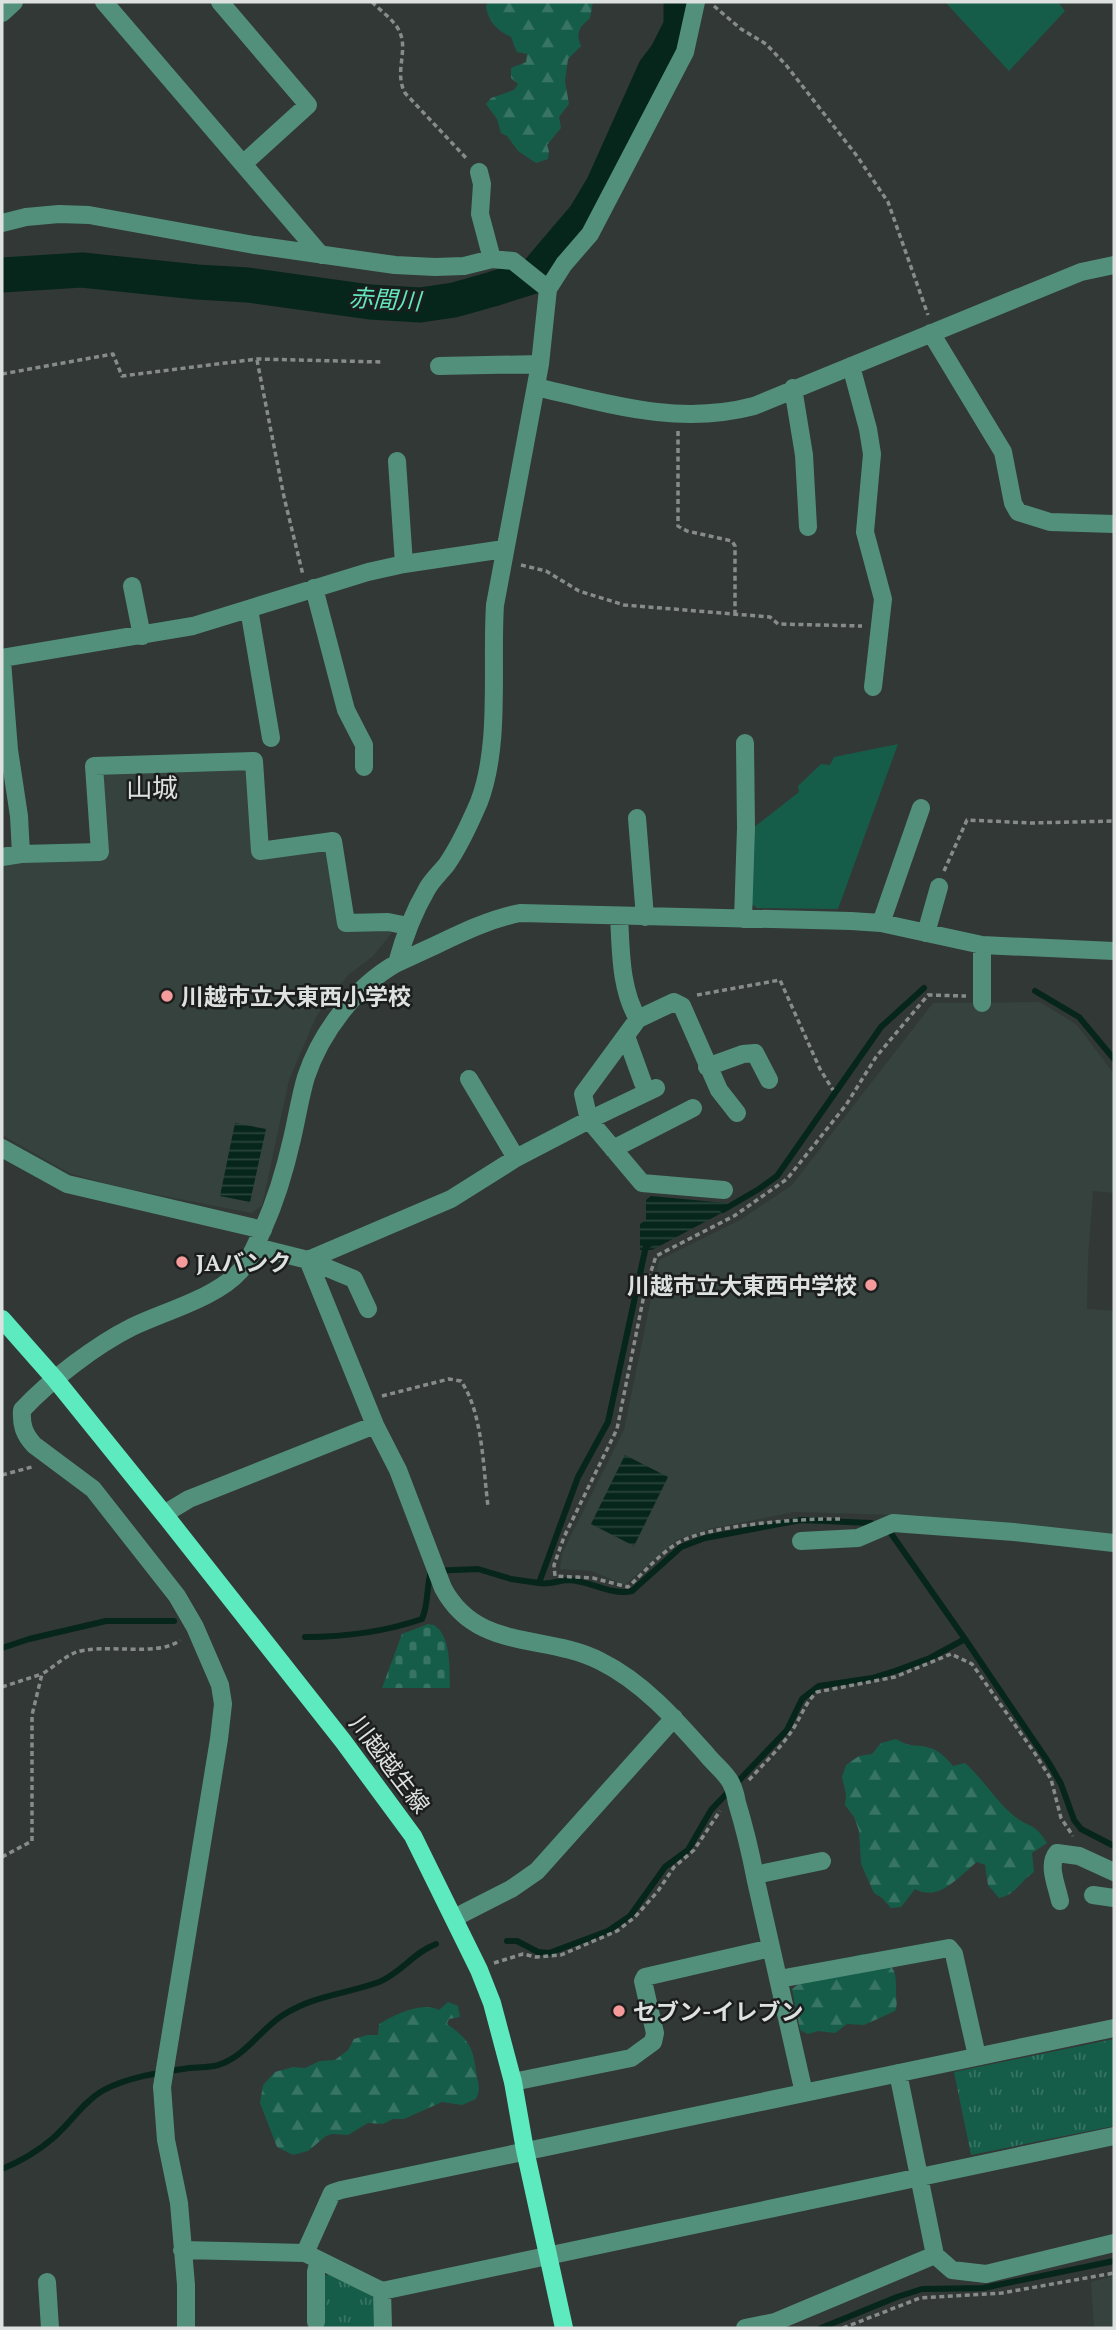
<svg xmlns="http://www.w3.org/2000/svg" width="1116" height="2330" font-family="'PT Serif','Noto Sans JP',serif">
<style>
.built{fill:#35423d}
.grass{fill:#165d49}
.forest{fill:url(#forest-firs)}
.cemetery{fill:url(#cemetery-stones)}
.park{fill:url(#park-tufts)}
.water{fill:url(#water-rules)}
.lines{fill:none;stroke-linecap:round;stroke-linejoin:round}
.stream{stroke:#06251b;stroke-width:6}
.river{stroke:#06251b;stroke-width:35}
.path{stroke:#878c8a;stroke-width:3.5;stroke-dasharray:5 3.5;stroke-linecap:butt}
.minor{stroke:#53907b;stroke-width:18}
.major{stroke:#5deabf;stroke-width:18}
.poi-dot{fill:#f59b9b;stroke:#1c1e1d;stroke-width:2.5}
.labels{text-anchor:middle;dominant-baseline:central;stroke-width:5;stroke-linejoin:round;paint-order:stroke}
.poi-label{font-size:23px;font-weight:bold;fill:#dde1e0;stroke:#1c1e1d;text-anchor:start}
.street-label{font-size:23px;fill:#dde1e0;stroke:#1c1e1d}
.water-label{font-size:24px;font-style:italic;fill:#63e7be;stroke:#1c1e1d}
.quarter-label{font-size:26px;fill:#dde1e0;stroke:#1c1e1d}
</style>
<defs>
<pattern id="forest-firs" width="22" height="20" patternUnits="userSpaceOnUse" patternTransform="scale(1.75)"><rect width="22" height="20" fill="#165d49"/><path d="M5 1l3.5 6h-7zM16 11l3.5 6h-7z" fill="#377463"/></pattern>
<pattern id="cemetery-stones" width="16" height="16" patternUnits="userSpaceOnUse" patternTransform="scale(1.75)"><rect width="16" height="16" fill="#165d49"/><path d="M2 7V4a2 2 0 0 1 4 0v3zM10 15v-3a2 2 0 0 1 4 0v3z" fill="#377463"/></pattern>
<pattern id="park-tufts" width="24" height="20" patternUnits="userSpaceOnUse" patternTransform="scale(1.75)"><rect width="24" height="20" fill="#165d49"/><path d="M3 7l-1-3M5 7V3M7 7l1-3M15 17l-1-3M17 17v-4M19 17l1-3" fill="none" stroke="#377463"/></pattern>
<pattern id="water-rules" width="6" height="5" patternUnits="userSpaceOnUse" patternTransform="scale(1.75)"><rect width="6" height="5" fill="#06251b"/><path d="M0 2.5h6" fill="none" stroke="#2a443c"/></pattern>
</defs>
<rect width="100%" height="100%" fill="#323835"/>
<path class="built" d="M250 767 256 856 329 847 340 928H382L392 933 372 957 347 976 316 1017 289 1080 262 1206 251 1213 118 1187 69 1173 2 1135V864L32 860 103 859 101 778 105 771Z
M1040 1002 1077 1025 1114 1074V1193L1093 1191 1088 1259 1087 1309 1114 1311V1535L900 1515 794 1512 709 1529 677 1540 625 1585 592 1571 560 1569 562 1553 624 1430 659 1260 740 1220 792 1185 933 1003Z
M1114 2276V2328H1094L1091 2282Z"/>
<path class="grass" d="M945 2H1058L1065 11 1009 71Z
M898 744 838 909 757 908 750 903 753 828 799 792 798 786 821 764 830 765 834 757Z"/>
<path class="forest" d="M488 2H593L590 18C580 27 575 32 581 46L568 59 565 81 569 104 559 117 561 128 547 145 549 151 548 159 536 163 518 151 507 136 501 133 497 119 486 104 491 98 514 90 518 84 511 78V68L526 62 527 54 517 52 511 37C497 31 488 21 486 6Z
M896 1739C913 1749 915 1743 930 1748 939 1750 947 1759 953 1766L965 1763C983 1779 996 1801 1014 1816 1031 1829 1034 1822 1047 1843L1032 1853 1034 1872C1020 1881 1016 1895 999 1898L988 1885 985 1865 977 1862C960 1875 939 1903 915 1889L901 1907 891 1908 882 1898 874 1893 861 1864 859 1831 854 1817 845 1805 846 1794 842 1777 846 1765 859 1756 872 1754 881 1743Z
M862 1954H880C897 1972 896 1971 896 1994 896 2002 898 2003 895 2011L864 2025 847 2024 835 2033 818 2031 808 2034 800 2030 792 1989 823 1966Z
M448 2002 458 2006 460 2017 449 2019 447 2024C471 2041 473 2048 477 2077 479 2086 480 2091 476 2099L462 2105 442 2102 404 2119H393L383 2124 368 2123 348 2135 332 2134 326 2136 308 2151 293 2155 277 2147 260 2103 263 2085 275 2072 293 2067 305 2068 320 2061 335 2060 348 2050 354 2039 367 2035H378L379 2024C395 2015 421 2001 439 2010Z"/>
<path class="cemetery" d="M428 1624 434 1625C452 1637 449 1669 450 1688H382L402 1634Z"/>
<path class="park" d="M1114 2039V2126L971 2155 954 2072Z
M331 2274 370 2292 376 2300V2328H312L323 2276Z"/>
<path class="water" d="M235 1123 266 1129 250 1202 220 1196Z
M651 1196 726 1203 731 1208 652 1250H640V1224L646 1220V1200Z
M625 1455 668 1477 634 1546 591 1524Z"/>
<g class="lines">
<path class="stream" d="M1035 991 1079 1017 1114 1059
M723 1210 759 1189 777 1176 881 1027 924 988
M890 1532 965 1639
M539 1583C549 1585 557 1581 567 1580 589 1580 611 1596 632 1591L681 1547 705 1538 801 1520 871 1523
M305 1637C345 1637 384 1632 422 1619 429 1603 426 1588 431 1571L478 1569 511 1579 539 1583 578 1477 608 1422 646 1246 650 1244
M2 1648 29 1639 106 1621H174
M507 1941H517L538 1952 549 1953 608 1931 630 1916 665 1867 688 1850 711 1810 787 1730 802 1699 819 1686 872 1678 895 1671 930 1658 965 1639 1049 1763 1061 1784 1074 1820 1081 1829 1114 1846
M2 2169C19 2162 38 2151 52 2139 70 2124 82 2103 102 2091 127 2077 162 2072 189 2068 199 2067 212 2068 221 2064 246 2055 261 2029 283 2015 315 1995 346 1994 379 1982 401 1973 414 1952 436 1944
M821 2328 897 2297 922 2289 983 2288 1114 2261"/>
<path class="river" d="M2 275 82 270 197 282 248 285 370 302 420 305 454 300 493 289 534 276 585 216 603 186 655 70 667 54 681 26V2"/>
<path class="path" d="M372 2C380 10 391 18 397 27 411 48 393 70 405 93L468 160
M714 6 741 29 766 44 786 65 857 156 888 202 928 315
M257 360 284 497 303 575
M2 374 113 354 122 376 257 359 381 362
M678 431V526L687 531 732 541 735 546V615
M521 565 546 571 579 591 624 605 770 617 778 624 862 626
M944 871 967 820 1031 823 1114 821
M697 995 780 980 820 1069 833 1090
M382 1396 449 1379 461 1381C483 1413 483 1468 488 1506
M2 1475 32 1467
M840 1519C804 1518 705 1525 676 1544 659 1555 643 1573 628 1587L593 1578 555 1576 554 1565 564 1537 617 1429 645 1290 656 1256 734 1216 787 1179 846 1105 876 1057 928 995 966 996
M2 1687 42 1674
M749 1780C764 1763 781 1748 793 1729 802 1715 805 1703 817 1692L895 1677 951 1654 972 1664 1034 1752 1051 1779 1061 1818 1073 1836
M2 1857 32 1841V1715L42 1674C52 1668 63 1658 74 1653 101 1642 159 1658 180 1640
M494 1963 523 1954 536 1957 561 1955 617 1931 635 1917 658 1891 674 1867 694 1850 720 1811
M843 2328 920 2298 1002 2293 1114 2273"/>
<path class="minor" d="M104 2 321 255
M220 2 308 105 243 164
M2 13 14 2
M479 172 482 184 480 214 492 259
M2 223 26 217 59 214 89 215 254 245 395 265 435 267 464 266 492 259 513 261 548 289
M931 333 1003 452 1013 503 1018 512 1050 522 1114 524
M439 366 540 364
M851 366 868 429 872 454 865 532 883 599 873 687
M536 387C609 404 679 426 754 406L1081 272 1114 265
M793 388 804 455 808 527
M397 461 404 564
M132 586 142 636
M314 588 346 710 364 745V767
M249 609 271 738
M2 658 193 626 368 572 404 564 504 549
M2 661 9 750 19 816 21 854 2 857
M637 818 645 917
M21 854 100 852 94 766 254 761 260 851 333 841 346 923 388 922 408 926
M619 916C621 950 620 989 638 1019
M743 919 746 828 745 743
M881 923 921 808
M926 933 939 887
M397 963C404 937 413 913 427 889 432 880 440 873 447 864 460 845 470 823 479 802 501 745 491 666 495 605L540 364 548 289 564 264 590 234 685 52 696 2
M982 1003V945
M626 1036 643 1083
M707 1067 743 1054 755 1053 769 1080
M469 1079 516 1158
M656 1088 589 1120 642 1183 724 1190
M2 1148 67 1184 263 1230
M613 1149 693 1108
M256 1247 308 1260 451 1199 516 1158 589 1120 583 1094 638 1019 674 1002 682 1006 719 1090 737 1113
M308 1260 375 1425 398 1470 443 1588C477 1652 545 1633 600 1661 643 1682 676 1720 707 1755 714 1764 726 1773 731 1783 734 1789 736 1797 737 1803 745 1829 751 1855 756 1881 772 1951 788 2022 804 2093
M308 1260 354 1279 368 1309
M164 1514 189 1499 375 1425
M801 1541 858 1538 893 1523 1014 1532 1114 1543
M755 1875 822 1861
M1093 1895 1114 1898
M1060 1901C1057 1886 1047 1865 1057 1853L1079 1856 1114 1872
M454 1918 511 1889 537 1871 674 1718
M779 1979 949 1948 954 1954 977 2056
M898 2073 935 2255 952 2270 986 2274 1114 2243
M513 2082 631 2058 653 2042 655 2033 643 1981 645 1977 771 1948
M182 2250 305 2253 332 2193 341 2190 1114 2028
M305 2253 382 2291 1114 2136
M47 2282 50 2328
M382 2291 383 2328
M316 2322V2272L319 2260
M186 2328V2285L179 2203 166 2140 162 2087 219 1739 223 1704 220 1685 195 1627 177 1596 93 1489 34 1445C24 1434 21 1425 22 1410 50 1380 96 1345 132 1327 165 1311 216 1298 240 1271 251 1259 256 1244 263 1229 276 1200 285 1170 292 1139 297 1118 300 1097 306 1077 321 1032 356 986 397 963 410 957 423 951 436 945 463 932 490 919 520 913L851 921 881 923 982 945 1114 951
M745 2328 775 2322 935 2255"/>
<path class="major" d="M2 1319 55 1379 164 1514 343 1741 413 1836 479 1970 492 2003 513 2082 525 2150 564 2328"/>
</g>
<g class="poi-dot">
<circle cx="167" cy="996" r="7"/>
<circle cx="182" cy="1262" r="7"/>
<circle cx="871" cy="1285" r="7"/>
<circle cx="619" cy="2011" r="7"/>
</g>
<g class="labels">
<g class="poi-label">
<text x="181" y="996">川越市立大東西小学校</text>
<text x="196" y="1262">JAバンク</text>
<text x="857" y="1285" text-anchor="end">川越市立大東西中学校</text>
<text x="633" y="2011">セブン-イレブン</text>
</g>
<g class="street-label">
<text transform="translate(390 1764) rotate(53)">川越越生線</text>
</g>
<g class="water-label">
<text transform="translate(385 299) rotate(3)">赤間川</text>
</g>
<g class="quarter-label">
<text x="152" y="787">山城</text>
</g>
</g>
<rect width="1116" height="2330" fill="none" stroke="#dde1e0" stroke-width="7"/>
</svg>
